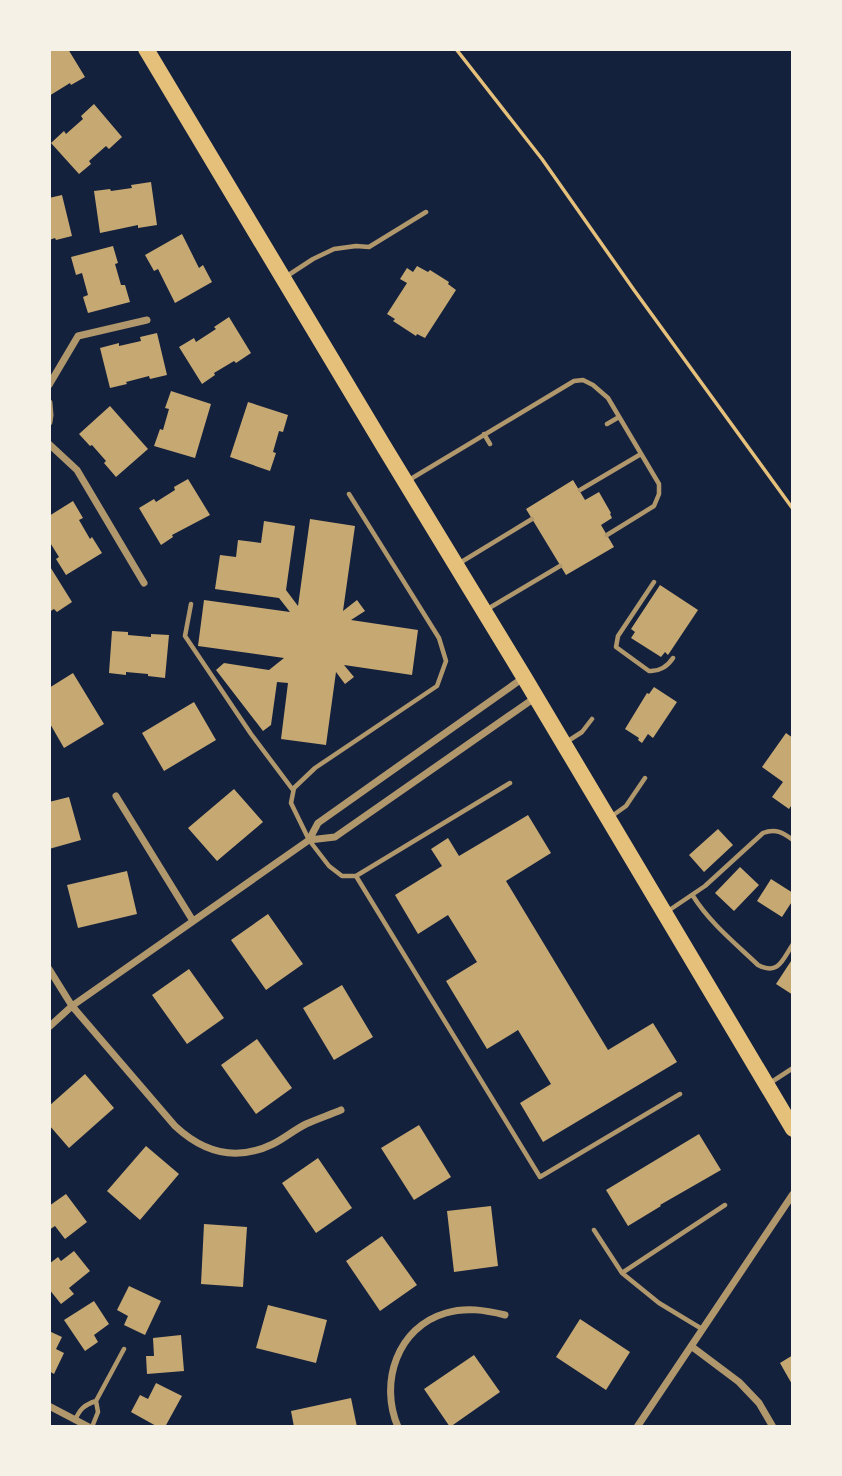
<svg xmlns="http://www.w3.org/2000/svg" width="842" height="1476" font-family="'Nunito Sans',sans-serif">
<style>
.building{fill:#c6a872}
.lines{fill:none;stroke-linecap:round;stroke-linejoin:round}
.path{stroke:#e5c07b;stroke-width:3.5}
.service{stroke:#b1986c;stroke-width:4.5}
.minor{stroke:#b1986c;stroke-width:7}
.primary{stroke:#e5c07b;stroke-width:16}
</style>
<rect width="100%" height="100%" fill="#14213d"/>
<path class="building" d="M49 49H68L85 77 71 85 70 83 49 96Z
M94 104 122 137 109 149 106 146 89 161 91 164 79 174 51 143 64 131 66 134 83 119 81 116Z
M151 182 157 225 138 228V225L100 233 94 191 110 189 111 191 132 188 131 185Z
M62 195 72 236 56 240 55 238 49 240V198Z
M182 234 199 268 203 265 212 282 175 303 158 269 154 271 145 255Z
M113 246 118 263 115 264 121 285H125L130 302 88 313 83 297 88 295 82 273 76 275 71 257Z
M417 266 428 272 430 270 449 282 448 284 456 290 425 338 417 334 416 336 393 321 395 319 387 314 407 283 400 279 407 268 413 272Z
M229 317 251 353 236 363 234 361 214 373 215 375 202 384 179 347 194 338 196 342 216 329 214 327Z
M157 333 167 375 150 379 149 376 126 382 127 384 110 388 100 348 119 343V346L141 341 140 337Z
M171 391 211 404 195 458 154 446 160 429 163 430 169 409 165 408Z
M248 402 288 415 283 432 279 431 273 452 276 453 270 471 230 457Z
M110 406 148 449 116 477 104 463 106 461 92 445 90 446 79 434Z
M188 479 210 515 172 535 173 537 161 545 139 508 154 499 156 502 175 490 174 487Z
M573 480 585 500 599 492 611 513 610 514 612 518 601 525 614 547 566 575 526 509Z
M73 501 83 518 79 520 90 539 92 537 102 553 66 575 56 559 59 557 49 541V516Z
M310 519 355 526 343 611 357 600 365 611 351 620 418 630 412 675 344 665 354 677 345 684 336 672 326 745 281 739 288 683 277 682 271 725 263 731 216 670 224 663 269 670 284 658 198 646 204 600 290 612 279 598 215 589 220 555 236 557 238 540 261 543 264 521 295 526 286 590 298 606Z
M49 565 72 602 57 612 54 609 49 612Z
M660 585 698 610 668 655 665 652 661 657 631 638 635 632 631 629Z
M112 631 128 632V635L151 637V634L169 635 165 678 148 676V674L126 672V675L109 673Z
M73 673 104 724 64 748 49 722V688Z
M654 687 677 702 653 738 648 734 642 743 638 740 639 738 625 729 647 693 649 694Z
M194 702 216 740 164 771 142 733Z
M786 733 793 738V803L789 809 772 797 783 782 762 767Z
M234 789 263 822 217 861 188 828Z
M69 797 81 840 49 849V802Z
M528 815 551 853 506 881 608 1050 653 1023 677 1062 543 1142 520 1103 551 1084 518 1030 487 1049 446 981 477 962 448 915 418 934 395 895 442 866 431 849 448 838 459 856Z
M718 829 733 845 704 872 689 855Z
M740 867 759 885 734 911 715 893Z
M127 871 137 914 78 928 67 885Z
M771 879 793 893V900L782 917 757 901Z
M268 914 303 964 266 990 231 940Z
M793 958V995L776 984Z
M189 969 224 1018 187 1044 152 995Z
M342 985 373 1037 334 1060 303 1008Z
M257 1039 292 1088 256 1114 221 1065Z
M85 1074 114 1108 69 1148 49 1125V1106Z
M419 1125 451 1177 414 1200 381 1148Z
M699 1134 721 1170 660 1205 661 1206 628 1226 606 1190Z
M146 1146 179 1174 140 1220 107 1191Z
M318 1158 352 1208 316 1233 282 1183Z
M66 1194 87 1222 65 1239 55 1226 49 1230V1206Z
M491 1206 498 1266 454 1272 447 1211Z
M204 1224 247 1227 243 1287 201 1284Z
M382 1236 417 1285 380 1311 346 1261Z
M74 1251 90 1271 69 1288 74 1294 61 1304 49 1289V1264L58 1257 61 1261Z
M129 1286 161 1301 145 1335 124 1325 128 1316 117 1310Z
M94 1301 109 1324 94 1335 98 1342 85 1351 64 1320Z
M268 1305 327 1320 316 1363 256 1348Z
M580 1319 630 1352 606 1390 556 1357Z
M49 1331 62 1337 56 1349 64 1353 54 1374 49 1371Z
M181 1335 184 1371 147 1374 146 1356H154L153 1338Z
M474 1355 500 1392 450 1427 424 1389Z
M793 1355V1386L780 1363Z
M156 1383 182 1396 165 1427H158L131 1412 140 1395 148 1399Z
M351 1398 357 1427H294L291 1411Z"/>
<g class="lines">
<path class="path" d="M456 49 542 159 634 290 793 509"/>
<path class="service" d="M287 276 313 259 334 249 356 246 369 247 426 212
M607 424 619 417
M484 434 490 444
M409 480 574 381 583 380 593 385 608 398 659 484V494L654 506 607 535
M580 490 641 454
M349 494 439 638 446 661 437 686 315 768 294 788 291 803 309 840 329 866 342 876H356L510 783
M458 564 532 519
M654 582 618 636 616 647 649 671C659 672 668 666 673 658
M191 604 185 636 251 734 293 790
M486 610 560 566
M568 741 582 732 592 719
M612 816 626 806 645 778
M356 876 540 1177 680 1094
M693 896C710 923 735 943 758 965 779 976 783 959 793 944
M668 911 705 886 763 833C776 828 783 833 793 840
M770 1083 793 1068
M594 1230 622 1273 659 1303 702 1329
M622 1273 725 1205
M75 1420C80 1409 84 1405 96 1401
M92 1427 98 1412 96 1401 124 1349"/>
<path class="minor" d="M49 385 78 336 147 320
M49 403 50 415 49 422
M49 444 77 470 144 583
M116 796 193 921
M309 840 335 837 536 697
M49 969 72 1006 175 1126C204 1153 236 1162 273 1144 285 1138 294 1130 306 1124 317 1119 329 1115 341 1110
M49 1027 72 1006 309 840 318 823 523 678
M691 1346 739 1382 759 1403 773 1427
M49 1406 89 1427
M398 1427C379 1383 397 1327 446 1313 466 1307 485 1310 505 1315
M637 1427 793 1194"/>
<path class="primary" d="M146 49 383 445 524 677 793 1129"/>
</g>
<rect width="842" height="1476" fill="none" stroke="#f6f1e7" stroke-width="102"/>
</svg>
